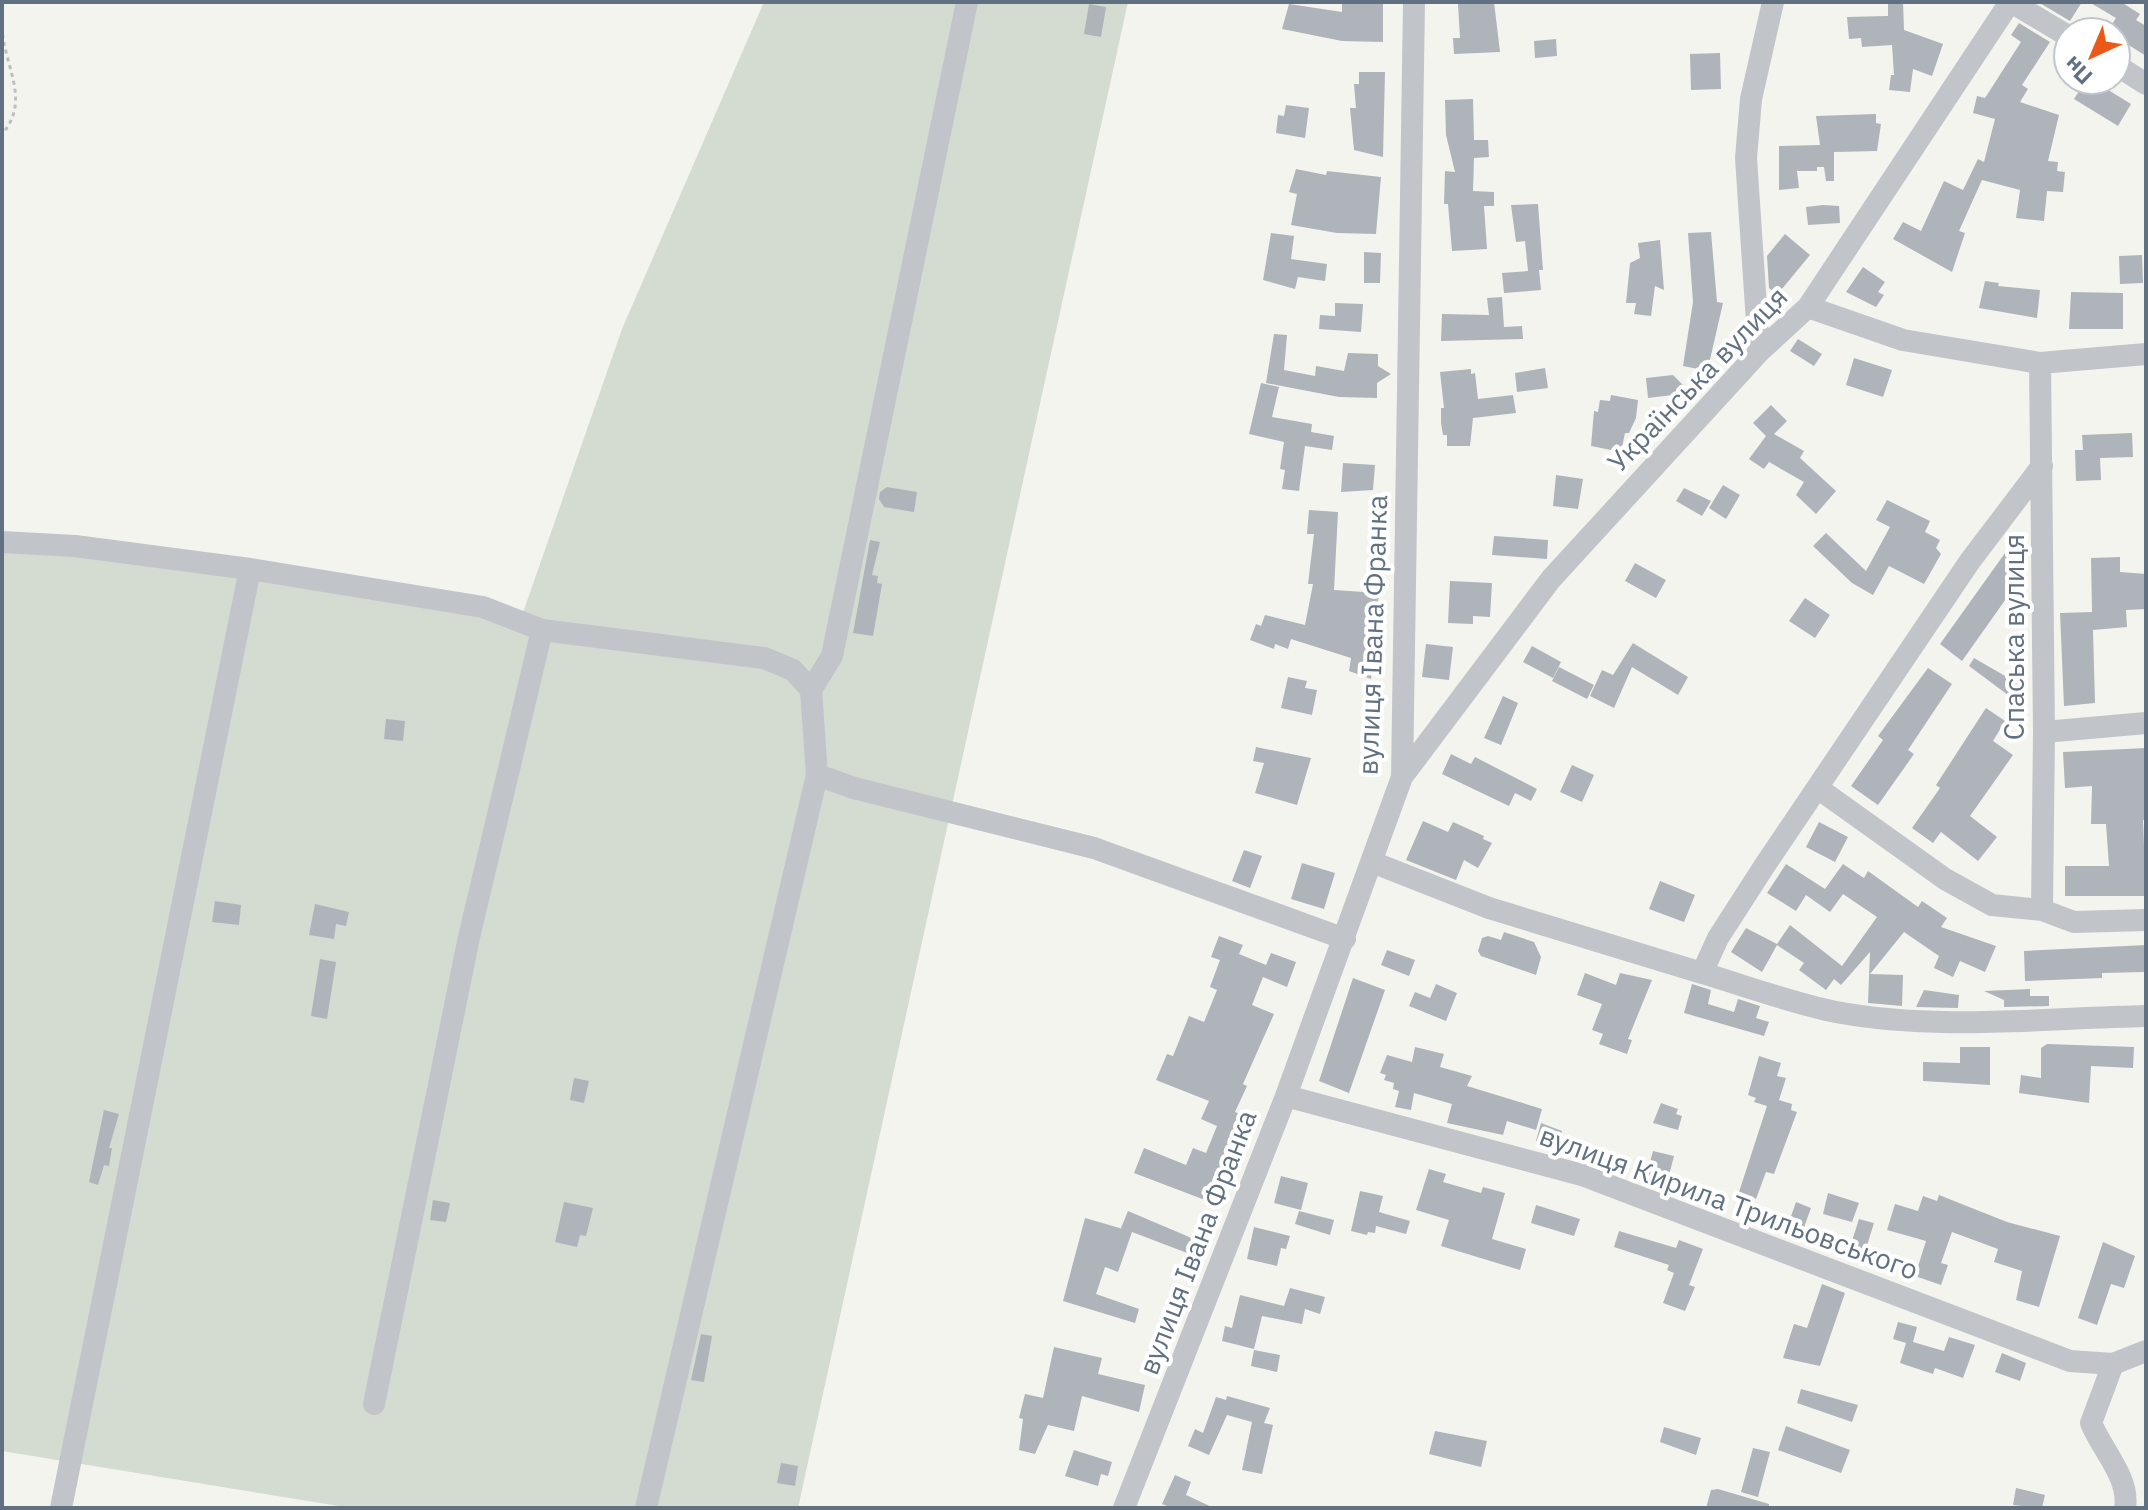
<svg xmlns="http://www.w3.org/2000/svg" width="2148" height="1510" font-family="'IBM Plex Sans',sans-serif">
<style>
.green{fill:#d4dbd0}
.building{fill:#aeb4ba}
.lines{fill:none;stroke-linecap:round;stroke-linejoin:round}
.path{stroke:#bdbec0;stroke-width:3;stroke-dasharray:4 4;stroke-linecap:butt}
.minor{stroke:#c1c4c8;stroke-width:22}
.labels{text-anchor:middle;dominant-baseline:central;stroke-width:8;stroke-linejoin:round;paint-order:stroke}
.street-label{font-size:28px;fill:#617182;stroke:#fff}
</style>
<rect width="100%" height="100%" fill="#f4f4ef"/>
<path class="green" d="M764 2H1128L798 1508H351L2 1451V547L75 549 482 616 518 627 622 329Z"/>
<path class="building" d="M1342 2H1383V42L1342 41 1282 29 1289 4 1342 12Z
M1494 2 1500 52 1454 54 1453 38H1460L1458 4Z
M1888 2H1903L1904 30 1943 44 1932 76 1913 69 1910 92 1889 90 1891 75H1894L1892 45 1862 47 1861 38 1849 39 1847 17 1888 16Z
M2038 2H2082L2070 21Z
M2089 2H2121L2140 14 2136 20 2146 26V56L2116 37V32H2107L2116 18Z
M1089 4 1106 7 1101 37 1084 34Z
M2019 23 2050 42 2022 85 2028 89 2020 102 2059 115 2048 161 2058 162 2057 171 2065 172 2063 192 2047 191 2044 221 2016 218 2020 190 1982 180 1959 231 1965 233 1952 272 1893 239 1903 222 1921 231 1944 181 1963 190 1978 159 1984 162 1995 119 1973 113 1977 96 1985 98 2021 42 2011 35Z
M1556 39 1557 56 1535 58 1534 41Z
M1720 53 1721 89 1691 90 1690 54Z
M1359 72H1385L1383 157 1354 150 1350 108H1356L1354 84H1359Z
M2086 80H2092L2131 104 2118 126 2074 99Z
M1473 99 1474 140H1488L1489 157 1474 158 1473 191 1494 192V206H1484L1487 249 1452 251 1448 204H1444L1445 171 1455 172 1446 135 1445 100Z
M1286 105 1309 108 1305 138 1276 133 1278 115 1284 116Z
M1876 114V123L1881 124 1877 151 1834 152V181H1826L1824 167H1817V171H1797L1799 188 1779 190V146L1820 145 1816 116Z
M1296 169 1326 175 1327 171 1381 177 1376 234 1337 233 1291 225 1297 194 1289 192Z
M1538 204 1543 270H1539L1541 290 1504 293 1502 273 1528 271 1525 241 1516 242 1511 205Z
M1823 205 1839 206 1840 223 1808 225 1806 207Z
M1711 232 1717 302 1723 303 1709 364 1704 363 1703 370 1683 366 1693 302 1688 233Z
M1271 233 1294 236 1291 259 1327 264 1325 281 1298 277 1295 289 1263 280Z
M1785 234 1810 255 1777 295 1769 288 1767 256Z
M1660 240 1664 290 1655 286 1651 316 1634 314 1636 303H1626L1630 263 1640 258 1638 243Z
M1364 252 1381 253 1380 283H1364Z
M2142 255 2143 283 2120 284 2119 256Z
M1863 267 1885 282 1878 292 1884 295 1876 307 1846 292Z
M1985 281 1999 283 1998 286 2040 290 2037 318 1979 308Z
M2071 292 2123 293V329H2069Z
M1502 297 1504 327 1522 326 1523 339 1441 341 1442 314 1489 315 1487 298Z
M1335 303 1363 304 1361 332 1319 329 1320 315 1335 316Z
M1274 334 1287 335 1284 370 1315 376 1316 366 1344 371 1348 353 1378 354V366L1391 374 1377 383V398L1339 397 1266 383Z
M1798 339 1822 354 1814 366 1790 351Z
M1854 358 1892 370 1883 397 1846 385Z
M1545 368 1548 388 1517 392 1515 373Z
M1471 369V374L1475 373 1478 399 1513 395 1516 413 1473 418 1470 446H1447V435H1443L1441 423V408H1444L1440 372Z
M1673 375 1686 388 1676 398 1673 395 1648 398 1646 378Z
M1261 383 1279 387 1272 417 1312 424 1311 432 1334 436 1332 450 1305 446 1299 491 1282 489 1285 470 1280 469 1284 442 1249 434Z
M1611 395 1638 400 1636 418 1629 433H1625L1621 452 1591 446 1594 411 1598 412 1600 400 1610 401Z
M1771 405 1787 421 1774 434 1804 451 1800 458 1836 491 1816 514 1796 495 1804 482 1769 462 1764 469 1749 459 1766 436 1753 423Z
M2132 433 2133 457 2100 458 2101 480 2076 481 2075 450H2083L2082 435Z
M1343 463 1375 465 1373 490 1341 492Z
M1556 475 1583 479 1578 509 1553 506Z
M1723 485 1740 495 1726 519 1709 508Z
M887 487 917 492 914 512 884 507 879 499 880 492Z
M1684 488 1711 501 1702 516 1676 501Z
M1887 500 1930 521 1925 532 1940 540 1936 548 1941 554 1924 584 1889 566 1873 595 1852 583 1813 546 1826 533 1866 571 1890 527 1876 520Z
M1309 510 1338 512 1334 590 1379 593 1371 679 1349 671 1351 658 1291 639 1288 649 1275 644 1274 649 1250 640 1256 624 1261 626 1265 615 1305 625 1313 584H1308L1314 534H1307Z
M1494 536 1548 540 1547 559 1492 555Z
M870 540 880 542 872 575 878 576 877 583 882 584 873 636 853 633Z
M2005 553 2025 572 1962 661 1940 644Z
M2120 557V572L2146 574V609L2126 610 2127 627 2093 630 2095 703 2064 706 2060 613 2092 612 2091 558Z
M1635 563 1666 580 1656 598 1625 581Z
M1450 581 1492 583 1490 617 1473 616V624L1448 623Z
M1805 598 1830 615 1815 638 1789 621Z
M1633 643 1688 677 1678 695 1632 667 1614 708 1590 696 1602 670 1613 675Z
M1426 644 1453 647 1449 680 1422 677Z
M1532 646 1561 662 1553 678 1523 662Z
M1974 658 2019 684 2012 698 1969 666Z
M1559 667 1594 685 1587 699 1552 681Z
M1928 668 1952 684 1908 750 1914 754 1878 805 1851 786 1883 740 1878 736Z
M1288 677 1307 681 1305 688 1317 690 1312 715 1281 708Z
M1503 696 1518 703 1501 745 1484 738Z
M1986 708 2005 721 1993 741 2013 755 1970 816 1997 837 1978 861 1941 832 1933 843 1912 828 1940 788 1936 785Z
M386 719 405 721 403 741 384 739Z
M1256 747 1311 758 1297 805 1255 793 1264 763 1253 761Z
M2146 748V820H2143L2146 896H2065V866H2109L2106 824H2091L2092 786 2065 788 2063 752Z
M1451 754 1471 764 1475 757 1537 789 1531 801 1515 793 1509 806 1442 774Z
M1572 765 1594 775 1582 802 1560 792Z
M1423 821 1448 832 1453 822 1484 836 1483 839 1492 843 1478 868 1464 860 1456 880 1406 860Z
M1819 822 1848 837 1835 862 1806 847Z
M1244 850 1262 856 1250 888 1232 881Z
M1302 863 1335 873 1324 909 1291 899Z
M1786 864 1825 889 1843 864 1864 878 1868 871 1918 907 1922 901 1947 918 1941 927 1996 946 1985 972 1960 961 1953 977 1934 968 1939 956 1904 932 1870 974 1903 975 1902 1006 1868 1003 1870 952 1841 985 1834 979 1826 990 1799 970 1804 963 1777 945 1762 972 1731 952 1746 928 1777 944 1790 925 1842 966 1877 917 1843 894 1830 912 1806 895 1796 911 1767 893Z
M1660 881 1695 895 1684 922 1649 909Z
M215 901 241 905 239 925 212 922Z
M315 904 349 912 346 926 336 924 334 939 309 935Z
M1504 932 1534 942 1541 957 1536 975 1481 956 1478 951 1482 938 1488 936 1501 940Z
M1219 936 1243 945 1239 954 1266 965 1271 953 1296 962 1287 987 1263 977 1252 1005 1274 1014 1243 1084 1247 1086 1235 1112 1240 1114 1236 1121 1239 1122 1226 1150 1234 1153 1226 1172 1217 1168 1205 1200 1134 1173 1144 1148 1186 1165 1193 1148 1206 1153 1217 1126 1201 1119 1209 1101 1156 1080 1167 1054 1173 1056 1189 1016 1204 1022 1217 990 1210 987 1220 960 1211 957Z
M2146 945V972L2102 973V978L2025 981 2024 951Z
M1387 950 1415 960 1409 976 1381 965Z
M320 959 336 962 327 1019 311 1016Z
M1585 973 1616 985 1620 973 1652 980 1628 1039 1632 1040 1627 1054 1599 1044 1603 1034 1592 1030 1602 1004 1577 995Z
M1353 978 1385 990 1349 1093 1319 1081Z
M1436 984 1457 993 1446 1021 1409 1006 1415 992 1430 998Z
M1692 984 1711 990 1708 1004 1734 1012 1738 999 1760 1006 1756 1018 1769 1022 1764 1036 1684 1013Z
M2030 989V996H2049V1006L2004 1007V1000L1984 991Z
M1924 990 1959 995 1958 1008 1916 1007Z
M2047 1044 2134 1047 2133 1068 2091 1066 2089 1103 2019 1093 2021 1075 2041 1078V1048Z
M1415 1047 1444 1054 1440 1067 1472 1076 1467 1086 1542 1109 1536 1130 1507 1121 1503 1135 1447 1123 1452 1104 1414 1093 1411 1110 1395 1107 1399 1091 1393 1089 1394 1083 1384 1080 1386 1075 1380 1073 1387 1055 1412 1062Z
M1960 1047H1990V1085L1923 1081V1062L1960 1063Z
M1759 1056 1781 1063 1777 1076 1786 1078 1779 1100 1792 1104 1791 1110 1797 1112 1774 1174 1766 1172 1756 1199 1739 1192 1767 1106 1754 1102 1756 1098 1748 1095Z
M574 1078 589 1081 584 1103 570 1100Z
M1661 1103 1678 1109 1676 1114 1682 1116 1678 1130 1653 1123Z
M104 1110 119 1114 109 1148H112L109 1166 104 1165 98 1185 89 1182Z
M1541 1123 1562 1131 1558 1147 1536 1141Z
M1653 1151 1674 1156 1667 1183 1646 1177Z
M1429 1169 1446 1174 1443 1182 1481 1193 1483 1187 1505 1193 1492 1239 1526 1249 1520 1270 1441 1246 1449 1220 1416 1210Z
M1281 1176 1308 1183 1301 1210 1274 1203Z
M1360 1191 1383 1196 1379 1212 1410 1221 1406 1234 1376 1226 1375 1233 1368 1232 1367 1235 1351 1231Z
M1828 1193 1859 1203 1852 1222 1823 1214Z
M1939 1195 2007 1222 2060 1236 2039 1307 2016 1300 2022 1271 1994 1262 1998 1249 1952 1232 1941 1263 1948 1265 1941 1285 1915 1276 1926 1241 1887 1230 1895 1204 1918 1211 1923 1196 1937 1201Z
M433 1200 450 1203 446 1222 430 1220Z
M564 1202 593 1208 586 1236 580 1235 577 1247 555 1242Z
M1796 1202 1811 1208 1803 1230 1788 1225Z
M1536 1205 1580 1219 1574 1236 1531 1223Z
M1128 1211 1201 1242 1195 1256 1132 1232 1118 1272 1105 1267 1096 1294 1139 1309 1135 1323 1063 1301 1085 1218 1123 1229 1121 1228Z
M1299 1211 1334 1220 1330 1235 1295 1224Z
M1859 1219 1874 1223 1865 1252 1850 1247Z
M1254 1227 1290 1236 1286 1249 1281 1248 1277 1266 1247 1259Z
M1619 1231 1676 1248 1679 1240 1703 1249 1689 1285 1695 1287 1685 1311 1663 1303 1674 1273 1667 1270 1669 1265 1614 1247Z
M2103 1242 2135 1256 2124 1288 2111 1284 2097 1325 2078 1318Z
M1822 1284 1845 1293 1820 1366 1783 1358 1794 1324 1807 1328Z
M1290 1288 1325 1297 1320 1314 1305 1309 1302 1324 1262 1316 1254 1349 1222 1341 1225 1326 1232 1328 1240 1295 1284 1306Z
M1898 1322 1917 1327 1913 1342 1944 1351 1949 1337 1975 1345 1963 1378 1935 1368 1933 1374 1900 1363 1906 1343 1893 1339Z
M701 1334 712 1336 704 1382 691 1380Z
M1054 1347 1102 1358 1098 1374 1145 1385 1139 1412 1082 1396 1074 1431 1048 1425 1035 1454 1019 1450 1023 1419 1019 1418 1025 1394 1043 1398Z
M1254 1350 1280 1355 1277 1372 1251 1366Z
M2002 1353 2026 1363 2020 1381 1995 1372Z
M1801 1389 1858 1405 1852 1422 1797 1403Z
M1227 1396 1270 1408 1264 1423 1273 1425 1262 1474 1242 1470 1252 1422 1227 1415 1209 1455 1188 1446 1195 1429 1203 1433 1216 1397 1226 1400Z
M1786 1426 1850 1450 1841 1473 1778 1450Z
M1664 1427 1701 1438 1696 1455 1660 1442Z
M1435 1431 1487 1441 1481 1467 1429 1454Z
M1753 1448 1770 1452 1758 1497 1741 1492Z
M1074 1450 1112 1462 1108 1476 1101 1474 1098 1486 1065 1476Z
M781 1463 798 1466 795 1486 777 1483Z
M1175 1475 1191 1482 1186 1495 1214 1508H1172L1162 1504Z
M2016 1488 2045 1495 2042 1508 2013 1505Z
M1718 1489 1769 1504V1508H1706L1711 1490Z"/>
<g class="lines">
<path class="path" d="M2 26C3 65 32 100 2 134"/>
<path class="minor" d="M2011 2 2068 36
M2116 65 2146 84
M1808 307 1903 340 2040 363 2146 354
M1759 352 1746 158 1751 99 1773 2
M2040 363 2044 732 2042 910
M2 542 75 546 250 569 483 607 542 630 764 658 793 670 811 690 817 775 854 788 1094 848 1345 939
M811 690 832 656 967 2
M2044 732 2146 723
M1402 777 1551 579 1759 352 1808 307 2010 2
M1819 789 1945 879 1992 905 2042 910 2074 922 2146 920
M1372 862 1489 908 1702 973 1718 938 1765 865 1970 561 2042 466
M1702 973C1746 986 1791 1003 1836 1012 1937 1031 2044 1018 2146 1016
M1286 1096 1582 1175 2070 1361 2113 1364 2146 1351
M2113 1364 2091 1423C2102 1450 2130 1478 2125 1508
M374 1404 469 937 542 630
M61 1508 250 569
M646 1508 817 775
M1124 1508 1286 1096 1402 777 1414 2"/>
</g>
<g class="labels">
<g class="street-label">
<text transform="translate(1697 379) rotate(-46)">Українська вулиця</text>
<text transform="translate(1372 635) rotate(-88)">вулиця Івана Франка</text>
<text transform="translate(2013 637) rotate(-90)">Спаська вулиця</text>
<text transform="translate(1729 1202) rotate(20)">вулиця Кирила Трильовського</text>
<text transform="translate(1197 1242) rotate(-69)">вулиця Івана Франка</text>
</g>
</g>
<rect width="2148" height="1510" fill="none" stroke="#617182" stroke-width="8"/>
<g transform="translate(2092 56) rotate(224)"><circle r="38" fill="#ffffff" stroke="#c0c6cd" stroke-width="2"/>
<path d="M0-6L14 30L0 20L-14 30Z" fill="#eb5918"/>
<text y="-12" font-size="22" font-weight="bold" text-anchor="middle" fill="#617182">Пн</text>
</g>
</svg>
